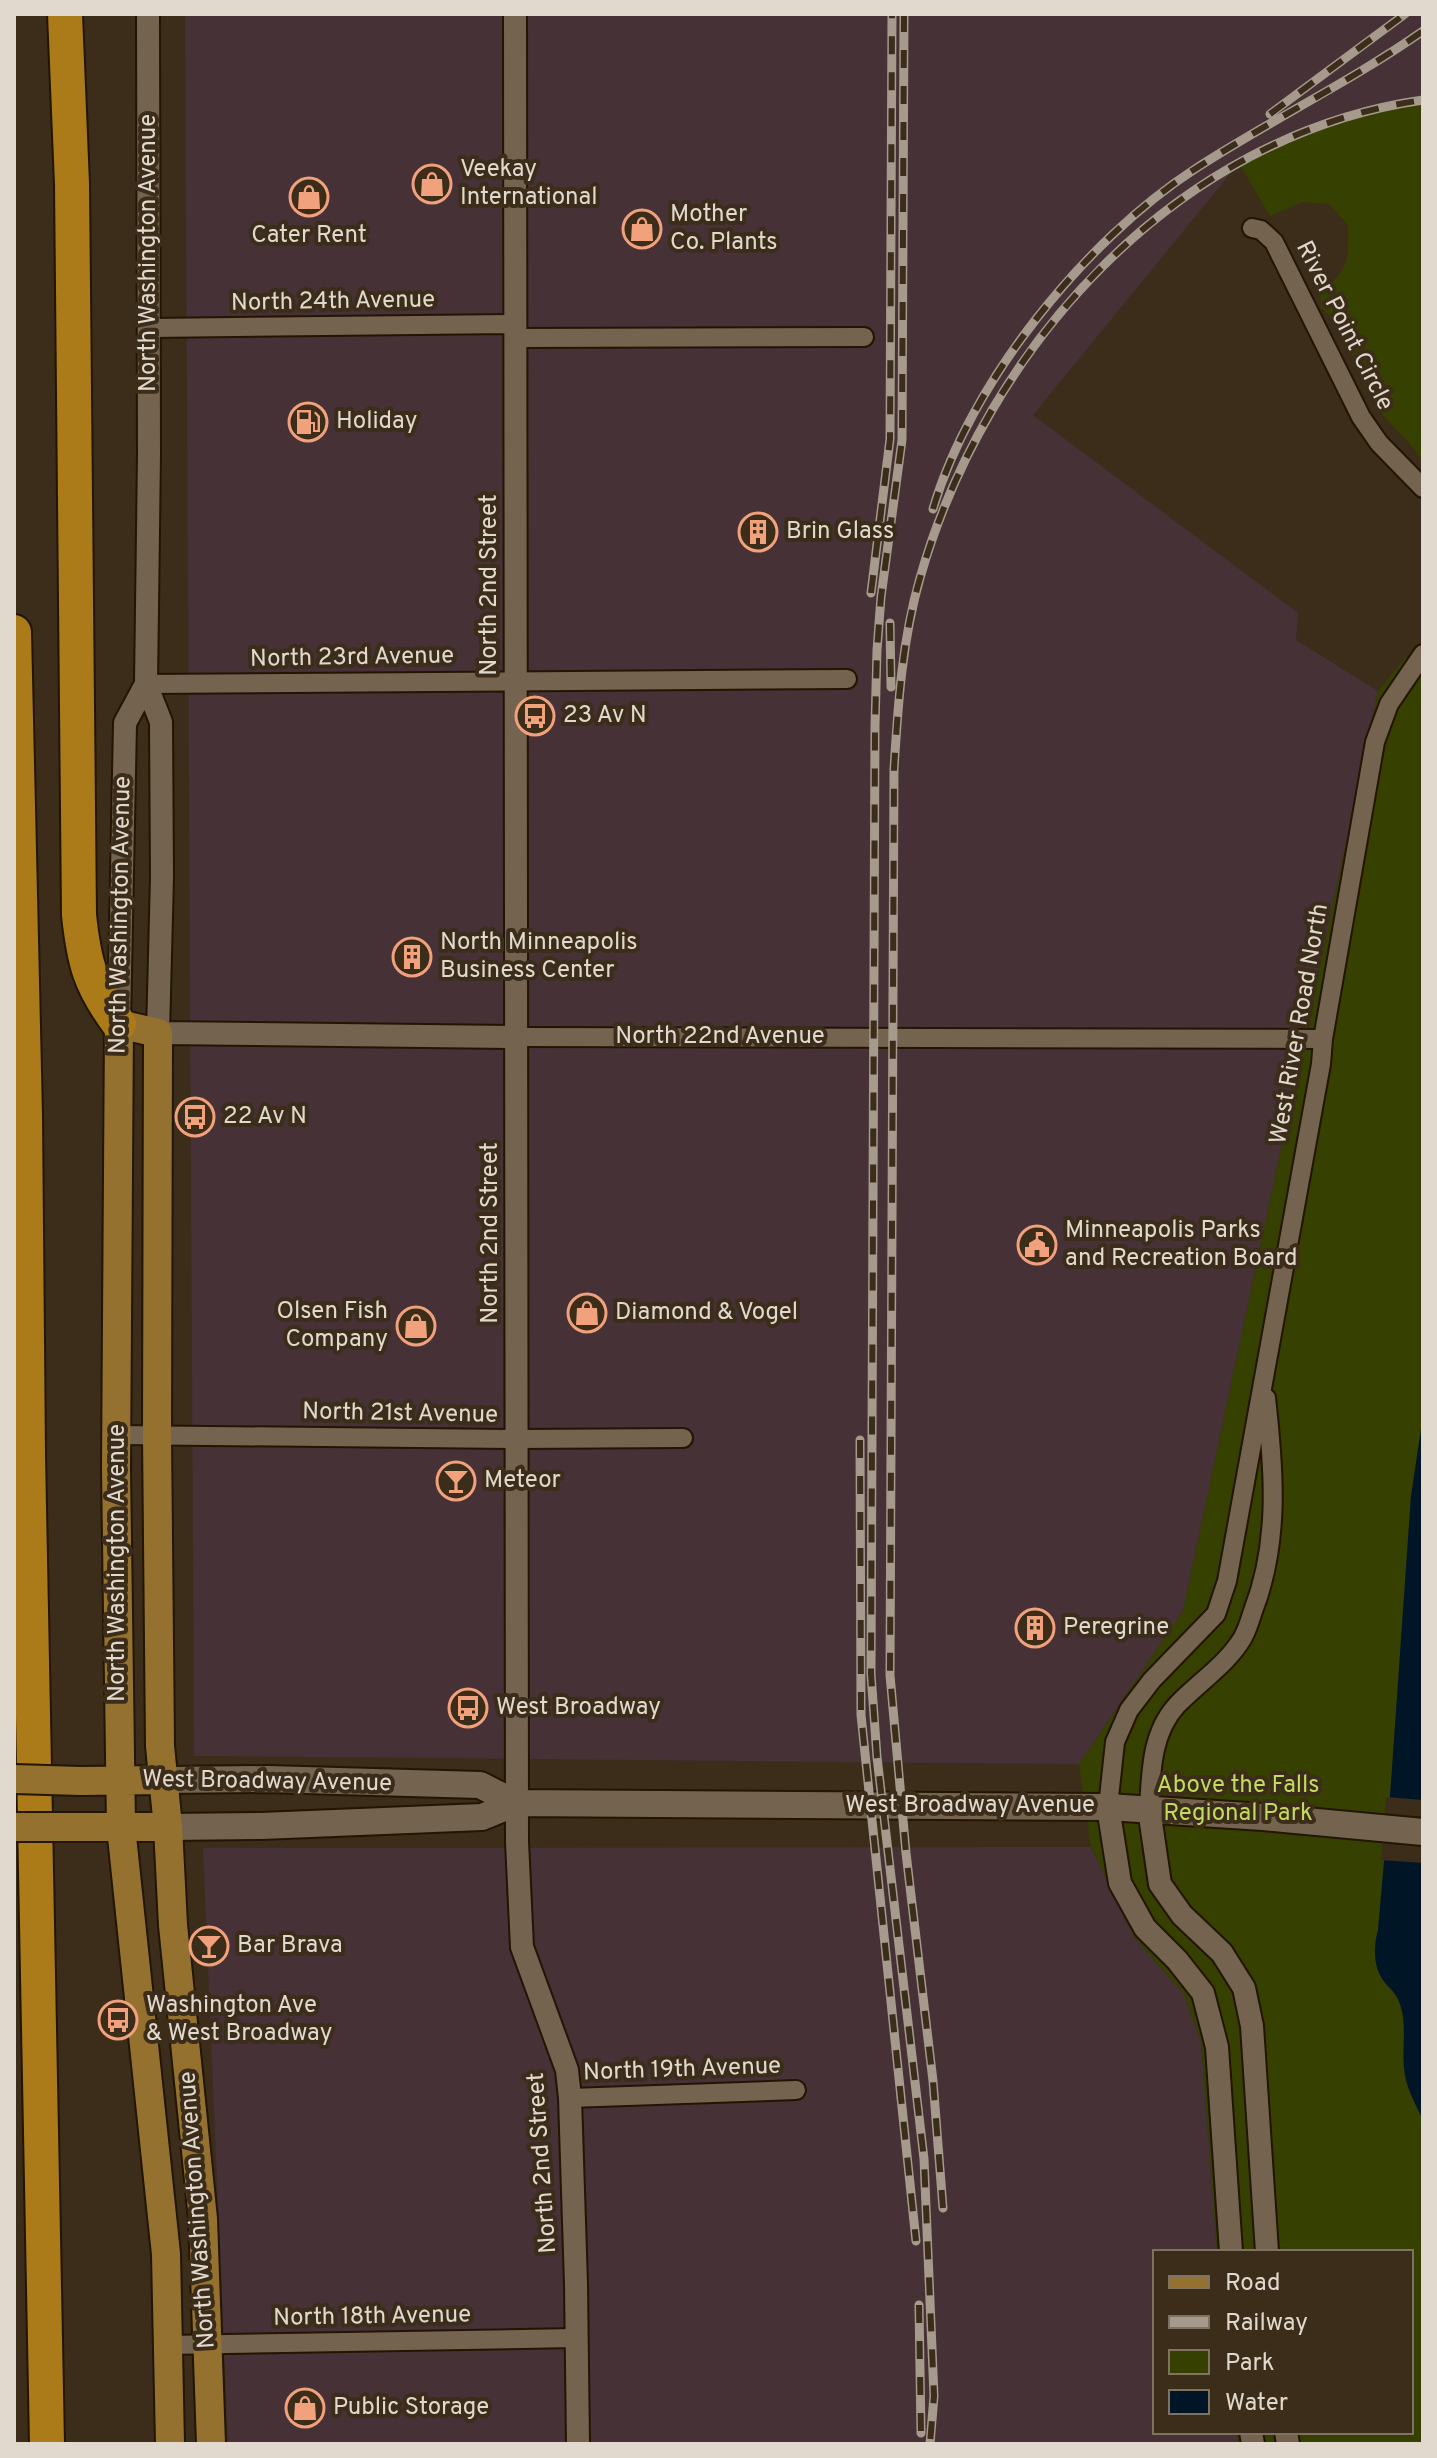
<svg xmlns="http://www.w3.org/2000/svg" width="1437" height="2458" font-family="Overpass,sans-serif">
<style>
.industrial{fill:#453136}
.green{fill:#364000}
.water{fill:#001627}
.pier{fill:#3b2d1a}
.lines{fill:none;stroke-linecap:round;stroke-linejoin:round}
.minor-casing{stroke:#221503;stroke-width:22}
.tertiary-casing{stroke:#221503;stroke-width:26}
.secondary-casing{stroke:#221503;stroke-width:30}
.primary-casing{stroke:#221503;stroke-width:32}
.motorway-casing{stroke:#221503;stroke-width:38}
.minor{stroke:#74644f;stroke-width:18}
.tertiary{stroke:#74644f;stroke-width:22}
.secondary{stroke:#74644f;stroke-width:26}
.primary{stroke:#95712f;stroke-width:28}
.motorway{stroke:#ab7a19;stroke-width:34}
.rail-casing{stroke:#a59a8c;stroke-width:9}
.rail{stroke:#3b2d1a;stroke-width:6;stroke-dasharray:18;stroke-linecap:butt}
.primary-bridge-casing{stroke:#221503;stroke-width:32;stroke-linecap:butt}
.primary-bridge{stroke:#95712f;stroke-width:28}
.labels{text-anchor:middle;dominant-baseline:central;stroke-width:8;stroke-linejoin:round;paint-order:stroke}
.poi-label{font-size:24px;fill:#e2d9ce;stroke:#3b2d1a;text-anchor:start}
.street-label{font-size:24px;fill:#e2d9ce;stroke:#3b2d1a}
.park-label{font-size:24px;fill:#c3da60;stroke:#3b2d1a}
</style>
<rect width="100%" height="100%" fill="#3b2d1a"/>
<path class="industrial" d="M185 14H1423V100L1347 116 1281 142 1239 163 1033 415 1298 613 1296 640 1378 691 1183 1611 1079 1764 194 1756Z
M1091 1847 1134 1937 1184 1994 1201 2041 1217 2252H1155V2432H1236L1238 2444H228L203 1848Z"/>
<path class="green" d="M1423 101V462C1412 442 1393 429 1379 410 1356 379 1352 331 1321 308L1320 294C1348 267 1349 264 1348 225L1329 204 1302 202 1270 216 1239 163C1298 132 1357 111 1423 101Z
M1406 657 1423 669V1416L1411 1496 1391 1783 1378 1930C1373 1947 1374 1970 1386 1984 1392 1991 1397 1995 1400 2004 1407 2024 1402 2046 1404 2067 1405 2086 1415 2103 1423 2120V2444H1238L1236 2432H1411V2252H1217L1201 2041 1184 1994 1134 1937 1091 1847 1079 1764 1183 1611 1378 691Z"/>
<path class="water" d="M1423 1416V2120C1415 2103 1405 2086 1404 2067 1402 2046 1407 2024 1400 2004 1397 1995 1392 1990 1386 1984 1373 1969 1373 1948 1378 1930L1391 1783 1411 1496Z"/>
<path class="pier" d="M1386 1797 1423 1800V1863L1381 1860Z"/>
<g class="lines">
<defs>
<path id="minor" d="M1252 228 1261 230 1274 242 1361 417 1379 443 1423 488
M150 328 517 324
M517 338 864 337
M146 684 847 679
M517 1037 1323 1039
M117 1435 517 1439 683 1438
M1108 1807 1115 1742 1129 1710 1152 1680 1216 1614 1227 1581 1321 1064 1323 1039 1375 742 1389 704 1423 654
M1149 1809C1151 1773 1151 1733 1177 1705 1198 1683 1226 1665 1242 1639 1247 1631 1250 1620 1253 1611 1280 1542 1274 1469 1266 1398
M570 2098 796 2090
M167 2345 576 2338"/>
<path id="tertiary" d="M148 14 149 454 146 684 161 722 162 877 158 1033 517 1037
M515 14 517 1842 522 1947 567 2070 570 2098 576 2284 578 2444
M119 1022 125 723 146 684
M1108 1807 1120 1883 1145 1928 1177 1960 1203 1993 1217 2047 1231 2252
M1149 1809 1160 1884 1182 1915 1222 1953 1244 1988 1252 2026 1267 2252
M1251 2432 1253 2444
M1286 2432 1288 2444"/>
<path id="secondary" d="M163 1780 268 1779 480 1785 516 1803
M168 1827 261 1826 482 1817 516 1803 1108 1807 1263 1817 1423 1832"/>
<path id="primary" d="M81 1781 163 1780
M77 1827H168
M170 2444 166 2254 121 1827 116 1469 119 1024 158 1033 157 1435 160 1746 168 1827 173 1925 203 2219 211 2444"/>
<path id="motorway" d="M65 14 72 184 79 915C84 963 90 985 119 1024
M14 632 25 1115 28 1455 47 2444"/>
</defs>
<use href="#minor" class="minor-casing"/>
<use href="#tertiary" class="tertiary-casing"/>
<use href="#secondary" class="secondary-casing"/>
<use href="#primary" class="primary-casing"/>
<use href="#motorway" class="motorway-casing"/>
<use href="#minor" class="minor"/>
<use href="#tertiary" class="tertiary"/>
<use href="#secondary" class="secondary"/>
<use href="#primary" class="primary"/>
<use href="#motorway" class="motorway"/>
<defs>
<path id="rail" d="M904 14 902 440 881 597 877 650 875 726 871 1674 877 1757 924 2159 934 2396 930 2444
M1270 114 1405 14
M933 509C970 383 1085 240 1195 169 1269 121 1350 82 1423 31
M871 593 890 439 892 14
M890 623 891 687
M860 1440 861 1715 916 2241
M943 2208 933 2081 906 1853 890 1675 894 769C898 705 902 640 920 578 986 346 1177 135 1423 100
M919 2305 921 2433"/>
</defs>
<use href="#rail" class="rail-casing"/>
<use href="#rail" class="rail"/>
<defs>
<path id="primary-bridge" d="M14 1779 81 1781
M14 1827H77"/>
</defs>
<use href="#primary-bridge" class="primary-bridge-casing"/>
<use href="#primary-bridge" class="primary-bridge"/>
</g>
<defs>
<symbol id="shop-ring" viewBox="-11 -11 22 22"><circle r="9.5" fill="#3b2d1a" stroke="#f1a17c" stroke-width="1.5"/><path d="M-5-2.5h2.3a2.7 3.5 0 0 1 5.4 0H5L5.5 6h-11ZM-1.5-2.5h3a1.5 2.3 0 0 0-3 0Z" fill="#f1a17c"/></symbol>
<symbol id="fuel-ring" viewBox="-11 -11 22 22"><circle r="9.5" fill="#3b2d1a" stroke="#f1a17c" stroke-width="1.5"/><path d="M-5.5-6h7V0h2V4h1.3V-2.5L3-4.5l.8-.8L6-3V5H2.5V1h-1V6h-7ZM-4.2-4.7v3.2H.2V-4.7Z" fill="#f1a17c"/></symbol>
<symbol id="building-ring" viewBox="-11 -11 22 22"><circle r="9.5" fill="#3b2d1a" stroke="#f1a17c" stroke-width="1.5"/><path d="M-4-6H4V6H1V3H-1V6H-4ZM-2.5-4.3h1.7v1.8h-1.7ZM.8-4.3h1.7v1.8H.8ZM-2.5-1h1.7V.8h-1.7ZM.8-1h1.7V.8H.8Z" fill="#f1a17c"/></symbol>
<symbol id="bus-ring" viewBox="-11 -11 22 22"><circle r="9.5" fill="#3b2d1a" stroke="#f1a17c" stroke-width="1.5"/><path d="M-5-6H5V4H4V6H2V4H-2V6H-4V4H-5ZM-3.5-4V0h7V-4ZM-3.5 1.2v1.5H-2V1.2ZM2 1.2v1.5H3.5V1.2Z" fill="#f1a17c"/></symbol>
<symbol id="civic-ring" viewBox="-11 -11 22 22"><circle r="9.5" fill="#3b2d1a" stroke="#f1a17c" stroke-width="1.5"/><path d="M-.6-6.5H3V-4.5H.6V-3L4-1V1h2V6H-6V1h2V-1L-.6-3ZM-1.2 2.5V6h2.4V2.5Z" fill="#f1a17c"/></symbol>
<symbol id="bar-ring" viewBox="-11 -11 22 22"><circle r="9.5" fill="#3b2d1a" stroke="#f1a17c" stroke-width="1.5"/><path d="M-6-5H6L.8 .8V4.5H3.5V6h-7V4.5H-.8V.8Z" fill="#f1a17c"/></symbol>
</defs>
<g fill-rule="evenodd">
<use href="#shop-ring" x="410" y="162" width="44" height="44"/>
<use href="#shop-ring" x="287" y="175" width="44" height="44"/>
<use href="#shop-ring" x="620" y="207" width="44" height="44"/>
<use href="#fuel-ring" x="286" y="400" width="44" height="44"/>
<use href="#building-ring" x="736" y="510" width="44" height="44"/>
<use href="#bus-ring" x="513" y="694" width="44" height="44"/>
<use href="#building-ring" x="390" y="935" width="44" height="44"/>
<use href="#bus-ring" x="173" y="1095" width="44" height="44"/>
<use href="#civic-ring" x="1015" y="1223" width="44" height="44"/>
<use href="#shop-ring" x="565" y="1291" width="44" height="44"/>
<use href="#shop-ring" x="394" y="1304" width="44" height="44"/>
<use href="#bar-ring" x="434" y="1459" width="44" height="44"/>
<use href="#building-ring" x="1013" y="1606" width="44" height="44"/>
<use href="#bus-ring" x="446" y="1686" width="44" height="44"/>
<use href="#bar-ring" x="187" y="1924" width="44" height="44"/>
<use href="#bus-ring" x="96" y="1998" width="44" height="44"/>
<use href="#shop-ring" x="283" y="2386" width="44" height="44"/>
</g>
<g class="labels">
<g class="poi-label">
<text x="460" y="170">Veekay<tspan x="460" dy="28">International</tspan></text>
<text x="670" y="215">Mother<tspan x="670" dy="28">Co. Plants</tspan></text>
<text x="309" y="236" text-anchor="middle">Cater Rent</text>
<text x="336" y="422">Holiday</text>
<text x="786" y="532">Brin Glass</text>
<text x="563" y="716">23 Av N</text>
<text x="440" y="943">North Minneapolis<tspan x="440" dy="28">Business Center</tspan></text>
<text x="223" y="1117">22 Av N</text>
<text x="1065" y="1231">Minneapolis Parks<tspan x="1065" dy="28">and Recreation Board</tspan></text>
<text x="388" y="1312" text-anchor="end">Olsen Fish<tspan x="388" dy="28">Company</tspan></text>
<text x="615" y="1313">Diamond &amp; Vogel</text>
<text x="484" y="1481">Meteor</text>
<text x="1063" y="1628">Peregrine</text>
<text x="496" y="1708">West Broadway</text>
<text x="237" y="1946">Bar Brava</text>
<text x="146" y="2006">Washington Ave<tspan x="146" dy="28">&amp; West Broadway</tspan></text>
<text x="333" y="2408">Public Storage</text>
</g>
<g class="street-label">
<text transform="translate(149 253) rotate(-90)">North Washington Avenue</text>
<text transform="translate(333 302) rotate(-1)">North 24th Avenue</text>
<text transform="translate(1344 326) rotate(63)">River Point Circle</text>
<text transform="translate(490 585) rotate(-90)">North 2nd Street</text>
<text transform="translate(352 658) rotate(-1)">North 23rd Avenue</text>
<text transform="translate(121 915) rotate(-89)">North Washington Avenue</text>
<text transform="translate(1300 1024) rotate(-80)">West River Road North</text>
<text x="720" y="1037">North 22nd Avenue</text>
<text transform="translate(491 1233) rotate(-90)">North 2nd Street</text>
<text transform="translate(400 1414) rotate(1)">North 21st Avenue</text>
<text transform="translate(118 1563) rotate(-90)">North Washington Avenue</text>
<text transform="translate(267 1782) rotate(1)">West Broadway Avenue</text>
<text x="970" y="1806">West Broadway Avenue</text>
<text transform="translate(682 2070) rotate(-2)">North 19th Avenue</text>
<text transform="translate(543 2163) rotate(-94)">North 2nd Street</text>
<text transform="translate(198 2210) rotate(-94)">North Washington Avenue</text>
<text transform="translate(372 2317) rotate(-1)">North 18th Avenue</text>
</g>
<g class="park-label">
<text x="1238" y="1786">Above the Falls<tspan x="1238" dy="28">Regional Park</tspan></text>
</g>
</g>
<rect width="1437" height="2458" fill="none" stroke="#e2d9ce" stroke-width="32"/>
<rect x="1153" y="2250" width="260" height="184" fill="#3b2d1a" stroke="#7e7262" stroke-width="2"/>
<rect x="1169" y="2276" width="40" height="12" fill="#95712f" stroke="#7e7262" stroke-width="2"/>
<text x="1225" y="2290" font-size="24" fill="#e2d9ce">Road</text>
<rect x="1169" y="2316" width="40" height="12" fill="#a59a8c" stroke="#7e7262" stroke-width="2"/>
<text x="1225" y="2330" font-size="24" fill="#e2d9ce">Railway</text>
<rect x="1169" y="2350" width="40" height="24" fill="#364000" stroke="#7e7262" stroke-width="2"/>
<text x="1225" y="2370" font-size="24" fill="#e2d9ce">Park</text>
<rect x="1169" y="2390" width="40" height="24" fill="#001627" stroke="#7e7262" stroke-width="2"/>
<text x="1225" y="2410" font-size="24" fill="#e2d9ce">Water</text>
</svg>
